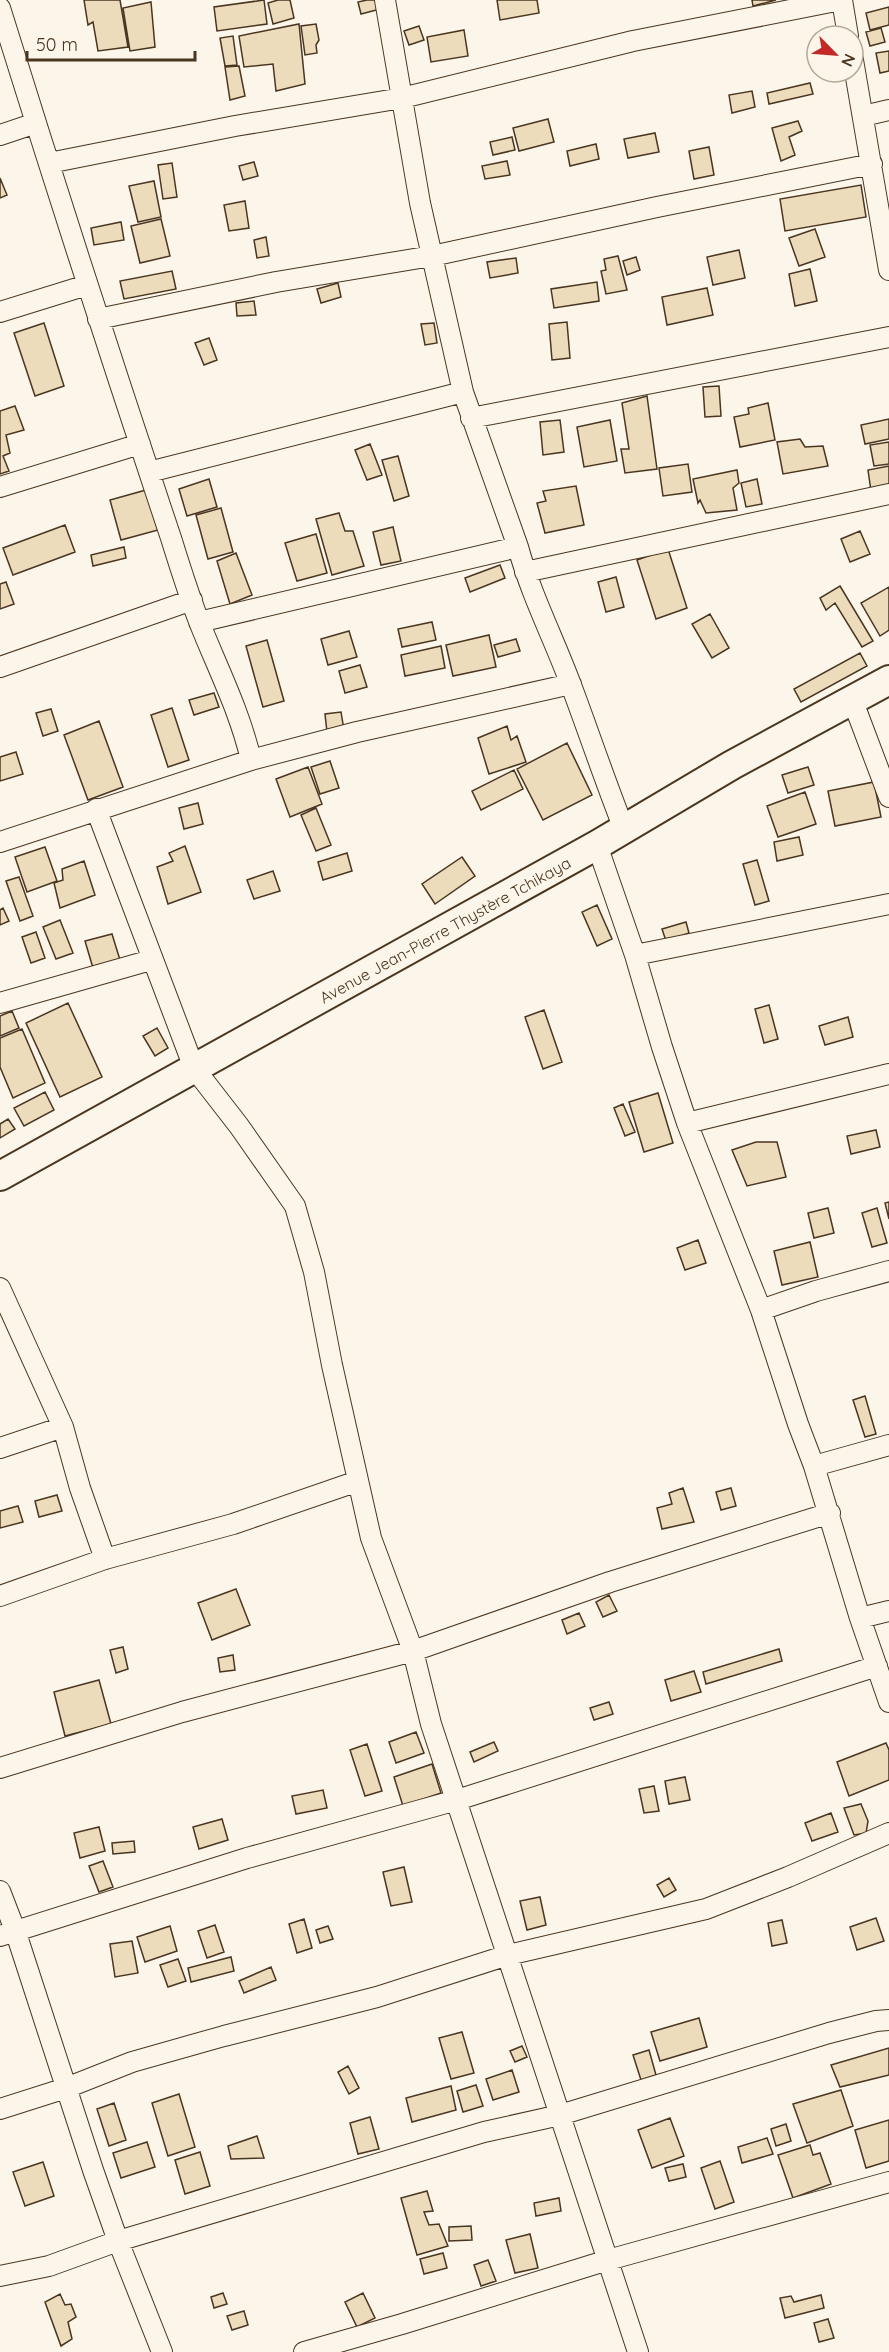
<svg xmlns="http://www.w3.org/2000/svg" width="889" height="2352" font-family="Quicksand,sans-serif">
<style>
.building{fill:#ecdcbc;stroke:#4a3520;stroke-width:1.5}
.lines{fill:none;stroke-linecap:round;stroke-linejoin:round}
.street-casing{stroke:#4a3520;stroke-width:22}
.secondary-casing{stroke:#4a3520;stroke-width:32}
.street{stroke:#fbf6e9;stroke-width:20}
.secondary{stroke:#fbf6e9;stroke-width:28}
.labels{text-anchor:middle;dominant-baseline:central;stroke-width:4.5;stroke-linejoin:round;paint-order:stroke}
.street-label{font-size:16px;fill:#4a3520;stroke:#fbf6e9}
</style>
<rect width="100%" height="100%" fill="#fbf6e9"/>
<path class="building" d="M84 0H120L128 47 98 51 93 22 88 25Z
M264 0 267 24 217 31 214 7Z
M278 0H290L294 18 273 24 268 3Z
M367 0H382L384 8 361 14 358 2Z
M497 0H537L539 13 500 20Z
M752 0H776L753 6Z
M151 2 155 47 130 51 123 8Z
M889 7V25L870 30 866 13Z
M299 24 305 84 276 91 273 64 244 67 239 36Z
M316 24 319 40 316 45 317 53 305 55 301 26Z
M419 26 424 40 409 45 404 31Z
M881 28 885 42 870 46 866 32Z
M464 30 468 56 431 62 427 37Z
M233 36 237 65 225 66 220 38Z
M889 51V71L880 73 876 53Z
M239 66 245 96 230 100 225 67Z
M810 83 813 94 769 104 767 93Z
M752 91 755 107 732 113 729 95Z
M548 119 554 142 519 151 513 128Z
M798 121 802 131 789 137 795 155 781 161 772 128Z
M655 133 659 152 628 158 624 139Z
M512 137 515 150 493 155 490 142Z
M596 144 599 159 570 166 567 151Z
M709 147 714 175 694 179 689 151Z
M507 161 510 175 485 179 482 166Z
M254 162 258 176 243 180 239 166Z
M172 163 177 197 163 199 158 165Z
M0 178 7 195 0 198Z
M154 181 161 217 138 222 129 186Z
M861 185 866 217 785 231 780 199Z
M245 201 249 228 229 231 224 205Z
M161 219 170 256 140 263 131 226Z
M121 222 124 240 94 245 91 228Z
M815 229 825 257 799 266 789 238Z
M266 237 269 256 257 258 254 240Z
M739 250 745 278 713 285 707 257Z
M618 256 627 290 606 294 601 271 606 270 604 259Z
M636 257 640 270 627 275 623 261Z
M516 258 518 273 490 278 487 262Z
M810 269 817 301 795 306 789 274Z
M172 271 176 289 124 299 120 281Z
M597 282 599 301 554 308 551 289Z
M338 283 341 297 321 303 317 289Z
M707 288 713 315 667 325 662 297Z
M254 301 256 315 237 316 236 303Z
M567 322 570 358 552 360 549 324Z
M44 323 64 386 35 396 14 333Z
M434 323 437 343 425 345 421 324Z
M209 338 217 360 204 365 195 343Z
M719 386 721 416 705 417 703 387Z
M647 396 657 469 625 473 621 449H629L622 403Z
M768 403 775 440 740 447 734 417 749 414 748 408Z
M15 406 24 430 6 435 10 453 3 456 9 471 0 474V411Z
M889 419V439L865 444 861 425Z
M560 420 564 452 543 455 540 422Z
M610 420 617 461 584 467 577 427Z
M800 439 805 447 823 446 828 466 783 474 777 442Z
M889 442V464L874 466 870 445Z
M370 444 382 475 367 480 355 450Z
M398 456 409 496 394 501 382 460Z
M688 464 692 492 663 496 659 468Z
M889 466V488L871 491 868 470Z
M737 470 739 483 733 488 737 510 706 513 700 500 698 503 693 479Z
M209 479 217 507 187 516 179 489Z
M757 479 762 504 746 507 741 483Z
M576 486 584 525 545 533 537 503 546 501 543 491Z
M146 490 158 530 121 540 110 500Z
M221 508 233 552 208 559 196 515Z
M339 513 345 531H353L364 566 332 575 316 519Z
M65 525 75 552 13 575 3 548Z
M393 527 401 561 381 565 373 532Z
M860 531 870 554 850 562 841 539Z
M316 534 327 573 297 581 285 543Z
M124 547 126 558 93 566 91 555Z
M668 549 687 608 656 619 637 560Z
M236 553 252 595 230 604 217 561Z
M500 565 505 578 470 592 465 578Z
M616 577 624 607 606 612 598 582Z
M6 582 14 604 0 609V584Z
M840 586 873 641 862 647 835 603 826 610 820 598Z
M889 587V630L880 636 861 603Z
M710 614 729 648 712 658 692 624Z
M432 622 436 640 402 647 398 629Z
M349 631 357 657 328 665 321 639Z
M489 635 496 667 453 676 446 645Z
M516 639 520 651 498 657 494 645Z
M267 640 284 701 263 707 246 646Z
M441 646 445 668 405 676 401 655Z
M860 653 867 666 801 702 794 689Z
M360 665 367 687 345 693 339 671Z
M214 693 219 707 194 715 189 700Z
M172 708 189 760 168 767 151 715Z
M51 709 58 731 43 736 36 713Z
M341 712 344 730 327 732 325 714Z
M99 721 123 787 88 800 64 735Z
M507 726 511 740 517 736 526 762 489 774 478 738Z
M567 743 592 795 543 820 517 769Z
M16 752 23 774 0 781V757Z
M330 761 339 788 320 794 311 767Z
M308 767 322 804 290 817 276 779Z
M808 767 814 785 788 793 782 775Z
M514 770 523 789 481 810 472 791Z
M874 782 881 817 835 826 828 791Z
M805 792 816 824 778 837 767 806Z
M198 803 203 824 184 829 179 808Z
M316 808 331 845 316 851 301 815Z
M799 837 803 855 777 861 774 842Z
M185 846 201 892 168 904 157 867 173 861 169 853Z
M45 847 57 881 27 892 15 857Z
M347 853 352 871 323 880 318 862Z
M462 857 475 876 435 904 422 884Z
M757 860 769 901 755 905 743 864Z
M84 861 95 895 60 908 54 883 63 880 62 869Z
M273 871 280 891 254 899 247 880Z
M19 877 33 916 20 921 6 881Z
M597 905 612 939 597 946 582 912Z
M3 908 9 921 0 925V910Z
M60 920 73 953 56 959 43 927Z
M686 922 689 933 666 941 662 929Z
M36 932 45 958 31 963 22 937Z
M112 934 120 960 93 968 85 941Z
M68 1003 102 1077 60 1097 26 1023Z
M769 1005 778 1039 764 1043 755 1009Z
M544 1010 562 1062 543 1069 525 1017Z
M12 1011 19 1028 0 1036V1016Z
M848 1017 853 1037 825 1045 819 1026Z
M157 1028 168 1048 155 1056 143 1036Z
M22 1029 45 1083 13 1098 0 1067V1038Z
M45 1092 54 1110 24 1126 14 1108Z
M658 1093 673 1143 644 1152 629 1102Z
M623 1104 635 1132 625 1136 614 1108Z
M8 1119 15 1129 0 1138V1124Z
M876 1130 880 1147 851 1154 847 1136Z
M756 1142H777L786 1177 747 1186 732 1150Z
M889 1202V1219L885 1203Z
M828 1208 834 1233 814 1238 808 1213Z
M877 1208 887 1243 872 1247 862 1213Z
M698 1240 706 1263 685 1270 677 1248Z
M810 1242 818 1277 782 1285 774 1251Z
M865 1396 876 1434 865 1437 853 1400Z
M683 1488 694 1522 662 1529 657 1508 672 1504 669 1493Z
M731 1488 736 1506 721 1510 716 1492Z
M57 1495 62 1511 39 1517 35 1501Z
M18 1506 23 1522 0 1528V1511Z
M236 1589 250 1625 212 1640 198 1603Z
M609 1595 617 1611 603 1617 596 1602Z
M579 1613 585 1626 567 1634 562 1620Z
M123 1647 128 1669 116 1673 110 1650Z
M779 1649 782 1661 706 1684 703 1672Z
M233 1655 235 1670 220 1672 218 1658Z
M694 1671 701 1692 671 1701 665 1680Z
M99 1680 111 1724 65 1736 54 1692Z
M609 1702 613 1714 594 1720 590 1708Z
M416 1732 424 1753 396 1763 389 1742Z
M494 1742 498 1751 474 1762 470 1752Z
M886 1743 889 1750V1780L849 1796 837 1762Z
M367 1744 382 1791 365 1796 350 1750Z
M432 1764 441 1793 403 1806 394 1777Z
M685 1777 690 1800 669 1804 665 1781Z
M654 1786 659 1811 644 1813 639 1789Z
M323 1790 327 1808 296 1814 292 1796Z
M861 1804 868 1821 866 1833 854 1835 844 1808Z
M831 1813 838 1832 812 1841 805 1823Z
M222 1819 228 1840 199 1849 193 1827Z
M99 1827 105 1851 80 1858 74 1833Z
M134 1841 135 1852 113 1854 112 1843Z
M103 1861 113 1887 99 1892 89 1866Z
M404 1867 412 1902 391 1906 383 1872Z
M669 1878 676 1890 664 1897 657 1885Z
M540 1897 546 1925 527 1930 520 1901Z
M876 1918 884 1941 857 1950 850 1927Z
M304 1919 312 1948 297 1953 289 1924Z
M782 1920 787 1943 772 1946 768 1923Z
M215 1925 224 1952 207 1958 198 1931Z
M170 1926 177 1951 145 1962 137 1937Z
M328 1926 333 1939 320 1943 316 1930Z
M132 1941 138 1973 115 1977 110 1944Z
M231 1957 234 1971 191 1982 188 1968Z
M178 1959 186 1981 168 1987 160 1965Z
M271 1967 276 1980 244 1993 239 1981Z
M699 2018 707 2047 660 2061 651 2032Z
M462 2032 474 2073 451 2079 439 2038Z
M522 2046 527 2057 515 2062 510 2051Z
M889 2048V2075L840 2087 831 2065Z
M649 2050 656 2075 641 2080 633 2055Z
M348 2066 359 2088 349 2094 338 2072Z
M512 2070 519 2092 493 2100 486 2079Z
M476 2085 483 2106 463 2112 457 2091Z
M451 2086 456 2110 412 2122 406 2098Z
M841 2090 853 2126 807 2143 793 2104Z
M179 2094 195 2147 168 2156 152 2103Z
M114 2103 126 2140 109 2146 97 2109Z
M370 2117 379 2149 358 2154 350 2123Z
M670 2118 684 2156 652 2168 638 2130Z
M889 2120V2161L866 2168 855 2130Z
M786 2124 791 2141 776 2146 771 2129Z
M257 2136 264 2158 231 2159 228 2146Z
M767 2138 773 2154 742 2163 738 2147Z
M147 2142 155 2167 121 2178 113 2153Z
M810 2145 813 2155 820 2153 831 2184 793 2198 778 2155Z
M200 2152 210 2186 185 2194 175 2160Z
M720 2161 734 2202 715 2209 701 2168Z
M43 2162 54 2196 25 2206 13 2172Z
M683 2164 686 2177 669 2181 665 2168Z
M427 2191 433 2211 424 2212 429 2225 439 2224 448 2246 417 2255 401 2198Z
M559 2198 561 2211 536 2216 534 2203Z
M471 2226 472 2240 449 2241V2227Z
M530 2234 538 2268 515 2273 506 2240Z
M443 2253 447 2268 424 2274 420 2259Z
M488 2260 496 2281 481 2286 474 2265Z
M223 2293 227 2304 214 2308 211 2297Z
M363 2293 375 2318 357 2327 345 2302Z
M60 2294 65 2305 71 2304 76 2317 68 2322 72 2339 61 2346 45 2302Z
M821 2295 824 2308 785 2318 780 2298 791 2296 794 2302Z
M244 2311 248 2325 232 2330 227 2316Z
M828 2319 834 2338 819 2342 814 2323Z"/>
<g class="lines">
<defs>
<path id="street" d="M385 0 420 203 463 392 518 547C531 595 554 639 571 685 589 733 605 781 624 829
M842 0 848 36
M0 8C55 185 112 362 171 538 180 567 189 596 200 624 218 669 240 712 251 760
M853 60 889 270
M863 116 889 110
M0 135 36 123
M49 163 235 126 402 98 633 41 841 0
M0 312 87 285
M98 319 276 282 432 256 657 207 872 164
M471 418 889 337
M149 472 463 392
M0 487 140 444
M525 572 889 494
M199 622 518 547
M0 667 192 600
M852 699 889 797
M96 809 194 1068 239 1126 295 1206 314 1272 332 1365 371 1538 413 1651 431 1724 638 2352
M0 842 251 760 357 732 571 684
M597 845 635 955 662 1047 687 1123 761 1310 798 1424 814 1466 860 1618 889 1702
M635 955 889 904
M0 1003 151 960
M687 1123 889 1074
M0 1288 63 1427 80 1488 105 1559
M761 1310 816 1291 889 1271
M0 1448 63 1427
M814 1466 889 1445
M0 1596 105 1559 233 1524 358 1481
M860 1618 889 1611
M0 1768 182 1712 413 1651 610 1582 830 1513
M0 1891 15 1930 93 2170 118 2241 162 2352
M0 1936 247 1858 457 1800 877 1666
M0 2109 66 2088 132 2062 224 2036 377 1997 508 1955 706 1909 788 1877 889 1833
M0 2276 49 2266 118 2241 484 2132 560 2115 829 2033 876 2021 889 2020
M304 2352 402 2324 608 2260 889 2182"/>
<path id="secondary" d="M0 1176 597 845 732 765 889 680"/>
</defs>
<use href="#street" class="street-casing"/>
<use href="#secondary" class="secondary-casing"/>
<use href="#street" class="street"/>
<use href="#secondary" class="secondary"/>
</g>
<g class="labels">
<g class="street-label">
<text transform="translate(445 930) rotate(-29)">Avenue Jean-Pierre Thystère Tchikaya</text>
</g>
</g>
<g transform="translate(835 54) rotate(115)"><circle r="28" fill="#fbf6e9" stroke="#b4a999" stroke-width="1.5"/>
<path d="M0-4.5L10 22L0 15L-10 22Z" fill="#c62828"/>
<text y="-9" font-size="16" font-weight="bold" text-anchor="middle" fill="#4a3520">N</text>
</g>
<path d="M27 51v9h168v-9" fill="none" stroke="#4a3520" stroke-width="3"/>
<text x="36" y="51" font-size="18" fill="#4a3520" stroke="#fbf6e9" stroke-width="4.5" paint-order="stroke">50 m</text>
</svg>
